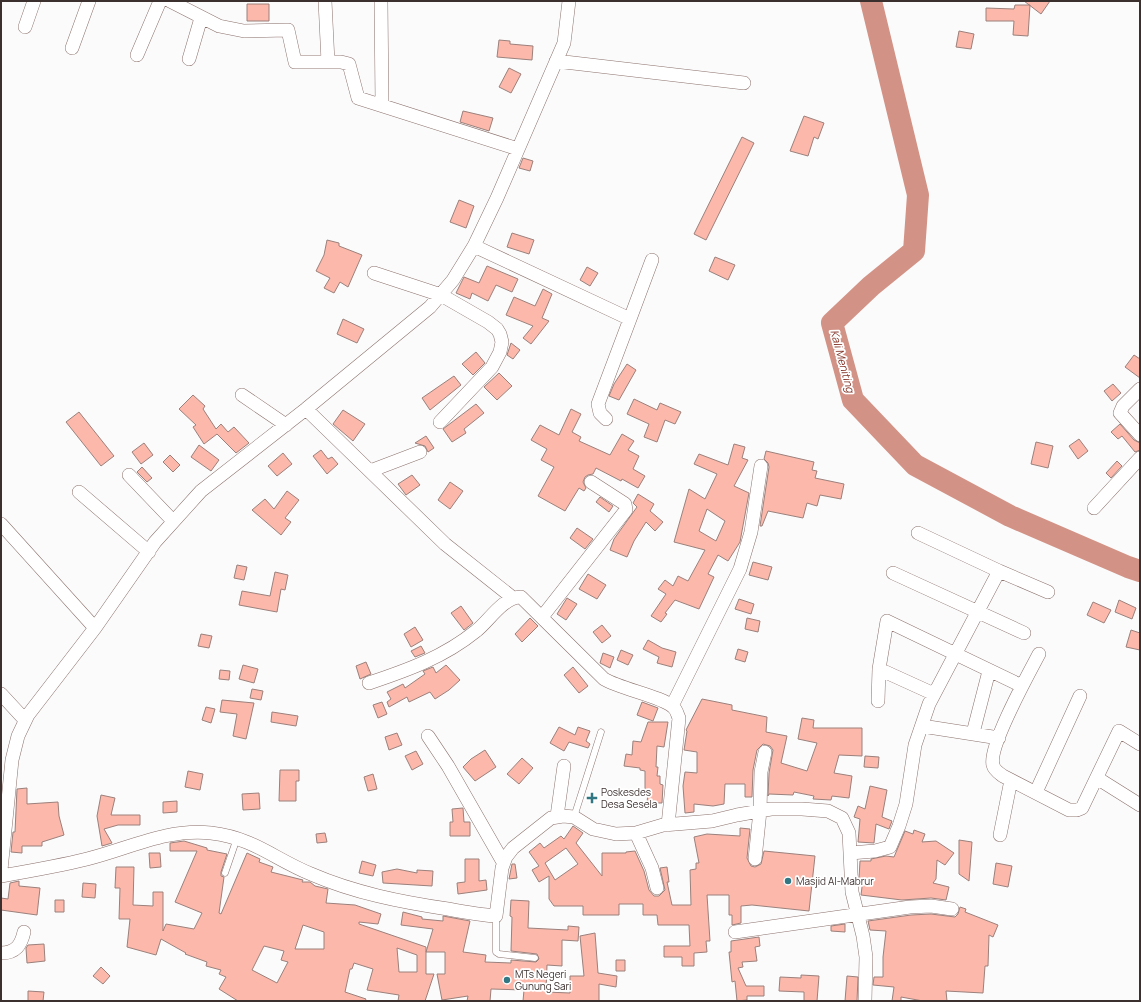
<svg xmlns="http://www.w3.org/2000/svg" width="1141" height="1002" font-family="Manrope,sans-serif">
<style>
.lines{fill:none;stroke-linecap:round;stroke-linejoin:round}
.river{stroke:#d39286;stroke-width:22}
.building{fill:#fcb8ab;stroke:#9b807b;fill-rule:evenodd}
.lane-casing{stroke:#8c726d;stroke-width:7}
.street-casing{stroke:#8c726d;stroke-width:14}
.lane{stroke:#fff;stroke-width:6}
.street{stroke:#fff;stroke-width:13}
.poi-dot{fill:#317783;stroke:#fff;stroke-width:1.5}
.labels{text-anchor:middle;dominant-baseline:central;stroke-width:3.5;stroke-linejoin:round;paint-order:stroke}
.poi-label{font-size:10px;fill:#3b302e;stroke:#fff;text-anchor:start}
.water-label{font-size:11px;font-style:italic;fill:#85362a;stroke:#fff}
</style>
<rect width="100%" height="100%" fill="#fbfbfb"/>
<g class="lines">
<path class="river" d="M871 1 918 195 914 251 871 286 832 323 853 400 915 465 1010 516 1128 567 1140 571"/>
</g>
<path class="building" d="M1024 1H1050L1041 14Z
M247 4H269V21H247Z
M1015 5H1030L1028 36 1013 35 1014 21H986V8L1014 9Z
M959 31 974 34 971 49 956 47Z
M499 40 510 41V44L533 46 532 60 497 57Z
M509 68 521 74 511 93 499 87Z
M463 111 493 118 489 131 460 122Z
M804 116 824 123 818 139 814 137 808 156 790 151Z
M742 137 754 143 706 240 694 234Z
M523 158 533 161 530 171 519 168Z
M459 200 474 206 466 228 450 222Z
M512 233 534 240 529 254 507 247Z
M327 240 339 243V246L362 255 348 287 340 282 334 293 324 288 330 278 316 271 324 255Z
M715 257 735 265 728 280 709 271Z
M487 266 518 279 512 292 496 285 488 301 472 293 470 299 456 293 464 277 479 283Z
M587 267 598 273 590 286 580 280Z
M543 289 552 294 542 318 549 321 531 344 523 338 533 326 506 315 514 297 535 306Z
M343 319 364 329 357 343 337 334Z
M511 343 520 350 513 359 507 355Z
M476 352 485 363 473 375 462 364Z
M1134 355 1140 359V378L1125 367Z
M627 364 636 370 619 400 609 396 614 384Z
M499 373 512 386 497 400 484 387Z
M454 376 461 385 430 410 422 398Z
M1113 384 1121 393 1112 401 1104 391Z
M193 395 205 406 203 409 216 429 221 424 228 432 234 427 249 443 236 453 217 434 204 444 193 427 196 425 179 409Z
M634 399 657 410 660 403 681 412 675 424 665 420 657 442 644 437 649 424 627 414Z
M476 404 484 413 464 429 466 433 452 442 443 429Z
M571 409 581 414 572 432 581 437 579 441 610 455 622 434 634 441 628 450 639 456 633 469 645 476 638 488 622 479 621 481 596 468 593 474 588 475 585 477 583 482 586 488 584 491 579 488 565 511 538 496 554 467 541 460 547 449 531 440 540 425 559 435Z
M343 410 365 424 353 441 333 424Z
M79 412 114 456 101 466 66 422Z
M1120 424 1134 440 1140 443V450L1135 452 1122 436 1118 439 1111 432Z
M426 436 434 448 428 452 425 446 415 443Z
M1079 439 1088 451 1078 459 1069 446Z
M1036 442 1053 446 1048 468 1031 464Z
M144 443 153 455 141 464 132 452Z
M734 444 745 447 742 458 748 460 734 486 749 493 740 542 728 561 718 555 708 574 714 577 699 609 675 600 665 613 667 614 661 622 651 616 666 594 658 589 665 580 673 586 678 576 688 581 705 550 674 542 689 489 705 499 717 474 694 464 699 454 728 465ZM707 509 725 521 716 541 699 531Z
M199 445 219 460 211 471 191 457Z
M321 450 328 459 332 457 338 464 327 474 313 456Z
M766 451 814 462 812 470 817 471 815 478 844 484 841 499 820 495 817 506 807 503 803 518 768 511 762 526H760L769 467 768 463 764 459Z
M283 453 292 464 277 476 268 466Z
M170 455 180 465 173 472 163 462Z
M1117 461 1122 466 1111 478 1106 473Z
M142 467 152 478 147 482 137 472Z
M412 475 420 485 406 495 398 484Z
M450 482 463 491 450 509 438 500Z
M287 491 299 500 285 518 291 522 281 535 252 510 265 499 274 509Z
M638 494 654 504 650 511 663 522 655 531 646 522 634 541 627 557 610 550 614 539 637 507 633 503Z
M600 497 613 506 609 512 596 502Z
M577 528 593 539 585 549 570 538Z
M753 562 772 567 768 580 749 575Z
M237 565 247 567 244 580 234 578Z
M275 572 288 575 285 590 281 589 277 612 239 605 242 591 270 596Z
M588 574 606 585 597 599 579 589Z
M567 598 577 604 566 620 557 614Z
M739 599 754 604 751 614 735 609Z
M1119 600 1136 608 1132 619 1115 612Z
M1093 602 1111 610 1104 623 1087 615Z
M461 606 473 623 464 630 451 613Z
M530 618 538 626 522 642 515 634Z
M747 618 760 621 758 632 745 629Z
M602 625 611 636 602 643 593 632Z
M415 627 423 640 411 647 404 634Z
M1131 630 1140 633V650L1126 647Z
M201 634 212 636 209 648 198 646Z
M648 640 662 648 676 652 672 667 657 663 659 657 643 649Z
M421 646 425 653 415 657 411 651Z
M738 649 748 652 745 662 735 659Z
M621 650 633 655 628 665 617 660Z
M603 653 614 657 610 668 600 663Z
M366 662 371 674 360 679 356 666Z
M243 665 258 669 254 683 239 679Z
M446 665 460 680 449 690 435 699 430 692 409 702 407 697 389 707 387 702 391 699 387 692 403 684 405 688 425 674 423 671 433 667 436 673Z
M573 667 588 686 579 693 564 675Z
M220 670 230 671 229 680 219 679Z
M252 689 263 691 261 700 250 698Z
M702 699 732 705V710L767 717 766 732 787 736 781 763 807 771 817 743 798 739 802 718 814 720 813 728H862V756L839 755 834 773 852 776 849 798 832 796 831 800 813 799 814 796 794 792 793 795 769 794 768 796 769 773 773 750 770 746 763 744 757 750 753 770 752 797H745V784H725L724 804 713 806 694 804V812L685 813 683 786 685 772 697 773V752L684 750 687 731 686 730Z
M222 700 254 703 246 739 233 736 237 714 220 712Z
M382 702 387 714 378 718 373 705Z
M642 702 658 708 653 721 637 715Z
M206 707 215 709 211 723 202 720Z
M272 712 298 716 296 726 271 722Z
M648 722H668L664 747 657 746 656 767H658L657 776H660V784L663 785 662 803H647L648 792H645V771L640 770V768L624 766 626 754 632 755 633 741 641 742Z
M559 727 575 735 578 727 590 731 586 741 590 744 588 748 569 742 564 751 550 743Z
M397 733 402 745 389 750 385 737Z
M485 750 496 767 475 781 463 767 471 759Z
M416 751 423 764 412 770 405 756Z
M865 756 879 757 878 768 864 767Z
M522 758 533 768 519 784 507 774Z
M280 770H299V781H296V801H279Z
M188 771 203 774 200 790 185 787Z
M373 774 377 789 368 791 364 777Z
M870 786 887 790 882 817 892 821 889 829 876 824 874 843 858 842 860 819 854 817 858 806 865 809Z
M27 788V804L58 802 59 816 64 835 42 842V846H22V853L11 852 13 832H15L17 789Z
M259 793 260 809 243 810 242 794Z
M101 795 115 798 111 815H140V825H118L104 829 112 843 102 846 97 816Z
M177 801V812L163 813V802Z
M463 808 464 822H470V836H450V822H453L452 809Z
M573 826 583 833 576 843 602 876V853H626V852L635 851 644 871 649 890 654 896H659L665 890 660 868 667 867 669 882H667L672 905H691L690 870 696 869V863H699L694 837 707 834 740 836V828L750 829 747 858 751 866 755 867 761 864 764 851 815 856 809 911 752 905 741 906V923L732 925V915H729V895H707L710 941H706L707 952 694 953V966H682V957H664V946H690L689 925H658L657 915H643V904H619V915H583V906H554L549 899V876L539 882 532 870 539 866 529 852 540 843 544 848 561 836 564 839ZM566 848 578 864 555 880 545 863Z
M914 830 925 834 922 842 936 841 954 853 945 865 937 860 936 879 933 883 949 887 946 900 931 898 902 900 861 895 863 879H859L860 861H871V859L886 856 894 857 905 831 913 834Z
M325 833 327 842 317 843 316 834Z
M959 840 972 842 969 881 959 874Z
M184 841 207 848V850L227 854 221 872V876L224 877 219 913 221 914 247 853 260 859 259 862 273 867 271 872 303 880 302 882H310L315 886 328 889 326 903 355 905 381 914 378 924 359 922V924L426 947V974H434L425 1001H398L399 995 367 990 373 969 354 963 352 969H350L345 992 366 999 365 1001H238L219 989 226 977 219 974 221 970 206 966 207 962 185 954 186 953 161 939 156 955 127 947 130 919H119L120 888H115L116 867H134L133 905 153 906V892H163V931L166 924 194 929 202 913 175 902 197 851H170V843ZM303 925 324 932V949H295ZM264 946 284 951 281 960 288 962 277 983 252 970ZM397 948 417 955V972H399Z
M149 853H160L161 867 150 868Z
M465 859H479V881L486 880 487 890 458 894 457 883 465 882Z
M362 861 376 865 373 876 359 873Z
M996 863 1012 866 1008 887 993 884Z
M512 864H515L517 878 509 879Z
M397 869 417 873V870L433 871 432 886 383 883 382 872Z
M19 881V886L40 888 37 915 1 910V898L8 899 10 883Z
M83 883 96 884 95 898 82 897Z
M55 900H64V912H55Z
M511 900 529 901 528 928 568 930V926L579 927 578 941 562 940V966L547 965 546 992 570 993V976H584L580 936 595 933 598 973 617 976 616 987 599 984V1001H523L524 990 491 989 490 1001H467L468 996 442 1000 437 974H445V952H426L433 929 401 925 403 912 422 917V919L443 921V916L470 921 463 952 486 955 485 962 511 963V960L536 962 539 959 537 954 511 951 512 917 510 916Z
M960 907 966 909 965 912 998 925 993 937 989 935 988 966H985L983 993 946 991 947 1001H923L901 997V1001H892L894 987 873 985 874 977H883V957L886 931 870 930 868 921 911 915 931 914 955 917 958 914Z
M845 924V932L831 931V926Z
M759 937 760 946 755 947 757 961 742 962 743 967 738 968 746 986H764V996H747V1000L737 1001 735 981 732 982 729 952H731V941Z
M44 944 45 961 27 963 26 948 28 945Z
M616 960H625V971H616Z
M101 967 110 976 103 984 93 976Z
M801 975 819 976 817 1001H804V992L779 991 780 977 801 978Z
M847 976 858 977 857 1001H845Z
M28 991 44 992 43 1001H28Z"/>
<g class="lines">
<defs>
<path id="lane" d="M574 817 601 732
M225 873 237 838
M496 916V952L499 954 535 958"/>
<path id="street" d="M170 1 219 26 244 31 288 30 295 62H341L349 64 358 98 518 149
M325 1 328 62
M381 1 382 104
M25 27 34 1
M72 48 89 1
M137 55 160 1
M189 59 201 18
M556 61 744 83
M474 246 630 319 652 260
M374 273 441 295 488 322 497 329 500 334 502 342 500 352 492 367 440 422
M1140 389 1123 406 1120 413 1140 435
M242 395 286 425
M306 409 445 544 513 598
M606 419 600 413 598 404 630 319
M370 471 420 452
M129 475 173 521
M79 492 149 552
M1094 508 1140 458
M1 524 95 628
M999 571 1048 592
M893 573 1024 633
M542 617 626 510 625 504 591 482
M1039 654C1029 673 988 747 993 765 994 770 999 773 1003 776L1069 810H1077L1082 808 1119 731 1140 744
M879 669 934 694
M369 683C408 670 444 657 476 631 489 621 503 597 521 597L604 679C621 689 663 697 673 707 677 710 677 714 679 718L668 825
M1 694 25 720
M878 701 879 669 887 621 1022 686
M672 706 740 569 751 532 761 466
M922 726 999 738
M973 733 989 671
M428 736 448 766 503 862
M1097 778 1140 805
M1036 792 1080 696
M557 816 564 766
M636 833 652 868 657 888
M1000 835 1011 780
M850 853 875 851 890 847 899 826 906 804 915 745 929 704 999 571 918 533
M755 859 760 811 761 772 765 752
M1 870 12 760 18 736 28 715 95 628 155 542 201 491 306 409 430 307 453 280 474 246 497 198 564 43 569 1
M1 876C30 871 59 866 87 859 128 849 167 828 211 833 254 838 274 859 311 874 355 893 401 902 448 909 464 912 480 915 496 916L502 868 506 857 513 848 551 818 563 816 574 817 593 829 616 834 636 833 663 825 712 821 737 815 771 809H802L828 811 842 818 849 833 852 892 863 936 866 957 865 1001
M735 932 910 907 931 906 952 909
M1 953C16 953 21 945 24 932"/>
</defs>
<use href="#lane" class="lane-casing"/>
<use href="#street" class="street-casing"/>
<use href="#lane" class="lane"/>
<use href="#street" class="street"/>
</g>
<g class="poi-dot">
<path d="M590 792h4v4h4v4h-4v4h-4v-4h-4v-4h4z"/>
<circle cx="788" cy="881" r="4"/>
<circle cx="507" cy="980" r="4"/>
</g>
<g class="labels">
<g class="poi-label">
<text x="601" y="792">Poskesdes<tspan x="601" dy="12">Desa Sesela</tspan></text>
<text x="796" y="881">Masjid Al-Mabrur</text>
<text x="515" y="974">MTs Negeri<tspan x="515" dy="12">Gunung Sari</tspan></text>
</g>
<g class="water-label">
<text transform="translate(843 361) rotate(75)">Kali Meniting</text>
</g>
</g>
<rect width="1141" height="1002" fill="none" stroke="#3b302e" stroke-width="4"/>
</svg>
